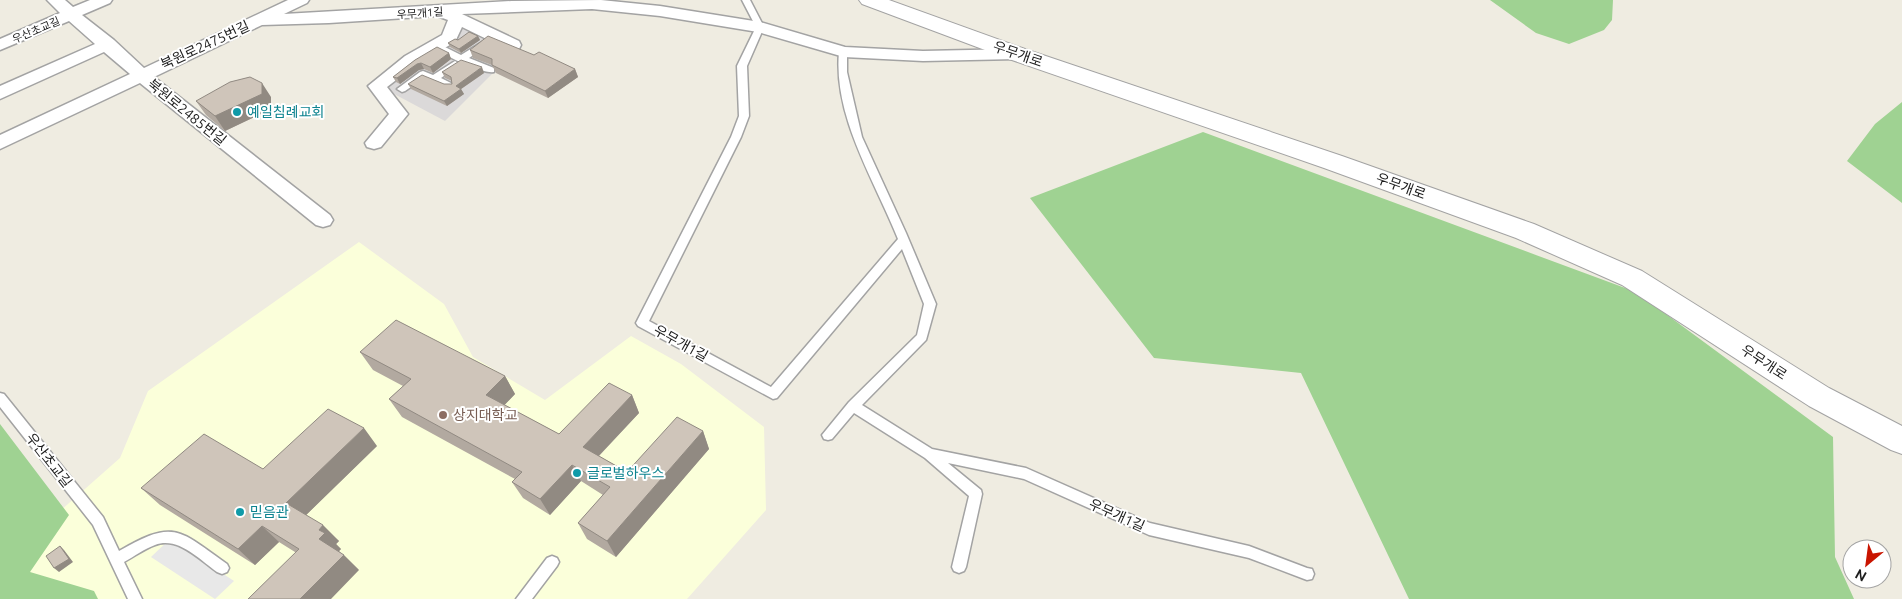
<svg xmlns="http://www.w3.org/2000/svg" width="1902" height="599" font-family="Ubuntu,'Noto Sans KR',sans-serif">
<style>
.residential{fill:#dbd9d9}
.education{fill:#fbffda}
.forest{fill:#9fd292}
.parking{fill:#e8e8e8}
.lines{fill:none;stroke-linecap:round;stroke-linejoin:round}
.service-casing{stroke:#a3a3a3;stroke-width:3}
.minor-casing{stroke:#a3a3a3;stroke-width:3}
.tertiary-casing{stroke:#a3a3a3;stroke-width:2}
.service{fill:#fff;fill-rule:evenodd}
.minor{fill:#fff;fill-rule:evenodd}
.tertiary{fill:#fff;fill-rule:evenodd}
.wall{fill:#b2a9a0}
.shaded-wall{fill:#918a82}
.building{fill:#cfc5ba;stroke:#918a82}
.culture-dot{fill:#0f9aa8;stroke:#fff;stroke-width:2}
.education-dot{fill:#8d6e63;stroke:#fff;stroke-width:2}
.labels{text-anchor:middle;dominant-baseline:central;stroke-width:4;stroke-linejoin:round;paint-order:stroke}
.far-street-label{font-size:11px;fill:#1c1c1c;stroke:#fff}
.street-label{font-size:14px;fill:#1c1c1c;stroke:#fff}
.culture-label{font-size:14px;fill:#0d838f;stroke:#fff;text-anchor:start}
.education-label{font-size:14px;fill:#785e54;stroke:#fff;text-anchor:start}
</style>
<rect width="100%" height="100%" fill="#efece1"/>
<path class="residential" d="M461 22 515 51 445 121 381 87Z"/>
<path class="education" d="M359 242 444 304 473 357 545 400 631 336 681 364 764 427 766 510 687 599H0V564L120 458 148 391Z"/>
<path class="forest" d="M1490 0H1613L1612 20 1604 30 1569 44 1536 33Z
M1902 102V203L1847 161 1875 124Z
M1203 132 1636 292 1833 437 1835 557 1854 599H1409L1301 373 1154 358 1030 198Z
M0 424 69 515 30 572 94 591 98 599H0Z"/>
<path class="parking" d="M170 539 234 581 215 599 151 557Z"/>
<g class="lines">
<defs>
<path id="service" d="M742 0H750L764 27 747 66 749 116 741 137 649 321 771 387 898 239C875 181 833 117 839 52L841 50H847V72L862 137 906 233 936 304 926 340 862 405 932 449 1026 468 1150 523 1249 546 1307 568 1312 569 1314 574 1312 579 1307 580 1249 558 1149 535 1024 479 948 463 981 490 982 494 966 567 964 571 959 573 954 571 952 567 969 496 925 458 854 413 832 439 828 440 824 439 822 435 849 402 917 335 924 304 902 249 777 398 773 399 638 326 636 323 731 137 739 116 737 66 756 27Z
M482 42 486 45 485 47 469 58 494 68V72C483 74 444 56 436 48L437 46H443L461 55Z
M455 61 460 64 458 66 441 78 453 84V88H447L424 78 405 91 402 92 397 89 420 72 423 71 433 75Z
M0 393 4 394 103 517 119 551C174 519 178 529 227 564L229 568 227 572 222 574 217 572C200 560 178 536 155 545 144 549 135 556 124 562L142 599H128L93 525 0 407Z
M552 556 557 558 559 562 557 566 532 599H516L547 558Z"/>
<path id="minor" d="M47 0H65L73 7 90 0H112L110 3 82 15 114 40 144 68 288 0H309L307 3 284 14 512 1 601 0 660 6 760 22 845 47 923 51 1017 49 1023 50 1026 54 1023 58 1017 59 923 61 844 57 758 32 660 16 592 9 462 14 519 41 521 45 519 49 513 50 507 49 462 27 455 42 417 64 387 87 408 114 381 147 374 149 367 147 365 143 389 114 368 86 405 56 442 35 448 20 437 16 329 23 262 25 154 77 330 215 333 220 330 225 323 227 316 225 140 83 0 149V135L130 74 104 52 0 99V86L95 44 69 21 0 50V39L60 13Z"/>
<path id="tertiary" d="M859 0H889L1025 49 1342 156 1534 224 1642 271 1829 388 1902 426V454L1891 450 1809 406 1622 285 1516 238 1324 168 1009 59 862 4Z"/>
</defs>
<use href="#service" class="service-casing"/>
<use href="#minor" class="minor-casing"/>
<use href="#tertiary" class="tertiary-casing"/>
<use href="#service" class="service"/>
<use href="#minor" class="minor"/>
<use href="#tertiary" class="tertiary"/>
</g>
<path class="wall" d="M478 36 480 40 461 53 450 47 448 43Z
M470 50 534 55 575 69 578 77 548 98 496 73 492 65 473 58Z
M449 53 451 59 433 73 424 69 419 70 400 84 396 82 393 77 415 60Z
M442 72 484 73 461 89 464 94 447 106 411 89 408 84H452V81L445 78Z
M271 97V109L225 131 206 115 196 101Z
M360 352 505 376 515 394 504 405 559 434 632 395 639 413 599 456 627 472 703 431 709 449 616 557 587 539 578 523 603 495 581 481 550 515 523 498 512 482 515 479 402 417 389 399 403 386 373 370Z
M377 446 306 515 339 541 336 544 341 549 339 551 359 570 295 552 279 542 255 565 160 505 141 488 263 469Z"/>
<path class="shaded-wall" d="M478 36 480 40 461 53 459 49Z
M449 53 451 59 433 73 430 67Z
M421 63 424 69 419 70 400 84 397 78 417 64Z
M482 67 484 73 461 89 464 94 447 106 444 101 456 86Z
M575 69 578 77 548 98 545 91Z
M262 83 271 97V109L225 131 215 116Z
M505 376 515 394 497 413 486 395Z
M632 395 639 413 591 464 583 447Z
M364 428 377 446 302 519 286 503Z
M703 431 709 449 616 557 607 541Z
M572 465 581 481 550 515 540 499Z
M323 525 339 541 336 544 341 549 335 555 319 539V530Z
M262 526 279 542 255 565 238 549Z
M60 546 64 550 73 562 59 572 54 568Z
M344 555 359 570 331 599H300Z"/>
<path class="building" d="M469 32 478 36 459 49 448 43 455 39 458 40Z
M488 36 534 55 539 52 575 69 545 91 492 65V59L470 50Z
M437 47 449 53 430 67 421 63 417 64 397 78 393 77 415 60Z
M461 60 482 67 456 86 461 89 444 101 408 84 422 75 444 84H452L451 77 442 72Z
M250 77 262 83V94L215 116 196 101 230 82Z
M396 320 505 376 486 395 559 434 609 383 632 395 583 447 627 472 677 417 703 431 607 541 578 523 610 487 572 465 540 499 512 482 522 472 389 399 411 379 360 352Z
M328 409 364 428 286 503 323 525 319 530 325 533 319 539 344 555 300 599H248L299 549 262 526 238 549 141 488 204 434 263 469Z
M60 546 69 559 54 568 46 556Z"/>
<g class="culture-dot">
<circle cx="237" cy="112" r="5"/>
<circle cx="577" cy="473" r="5"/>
<circle cx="240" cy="512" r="5"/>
</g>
<circle class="education-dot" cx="443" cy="415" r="5"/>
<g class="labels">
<g class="far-street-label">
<text transform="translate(420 13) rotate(-4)">우무개1길</text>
<text transform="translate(36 30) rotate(-23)">우산초교길</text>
</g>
<g class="street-label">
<text transform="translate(205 45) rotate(-25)">북원로2475번길</text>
<text transform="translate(1018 54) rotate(19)">우무개로</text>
<text transform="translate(187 112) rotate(39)">북원로2485번길</text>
<text transform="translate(1401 186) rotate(20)">우무개로</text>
<text transform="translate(681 343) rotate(29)">우무개1길</text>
<text transform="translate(1764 362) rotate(33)">우무개로</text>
<text transform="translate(49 460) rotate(52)">우산초교길</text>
<text transform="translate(1117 515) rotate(24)">우무개1길</text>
</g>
<g class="culture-label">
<text x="247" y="112">예일침례교회</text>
<text x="587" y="473">글로벌하우스</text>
<text x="250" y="512">믿음관</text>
</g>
<g class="education-label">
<text x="453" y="415">상지대학교</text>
</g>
</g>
<g transform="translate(1867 564) rotate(209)"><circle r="24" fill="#ffffff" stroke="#a4a4a4"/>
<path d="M0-4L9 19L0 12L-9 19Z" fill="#c91400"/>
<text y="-8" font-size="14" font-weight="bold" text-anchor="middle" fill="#1c1c1c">N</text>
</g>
</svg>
